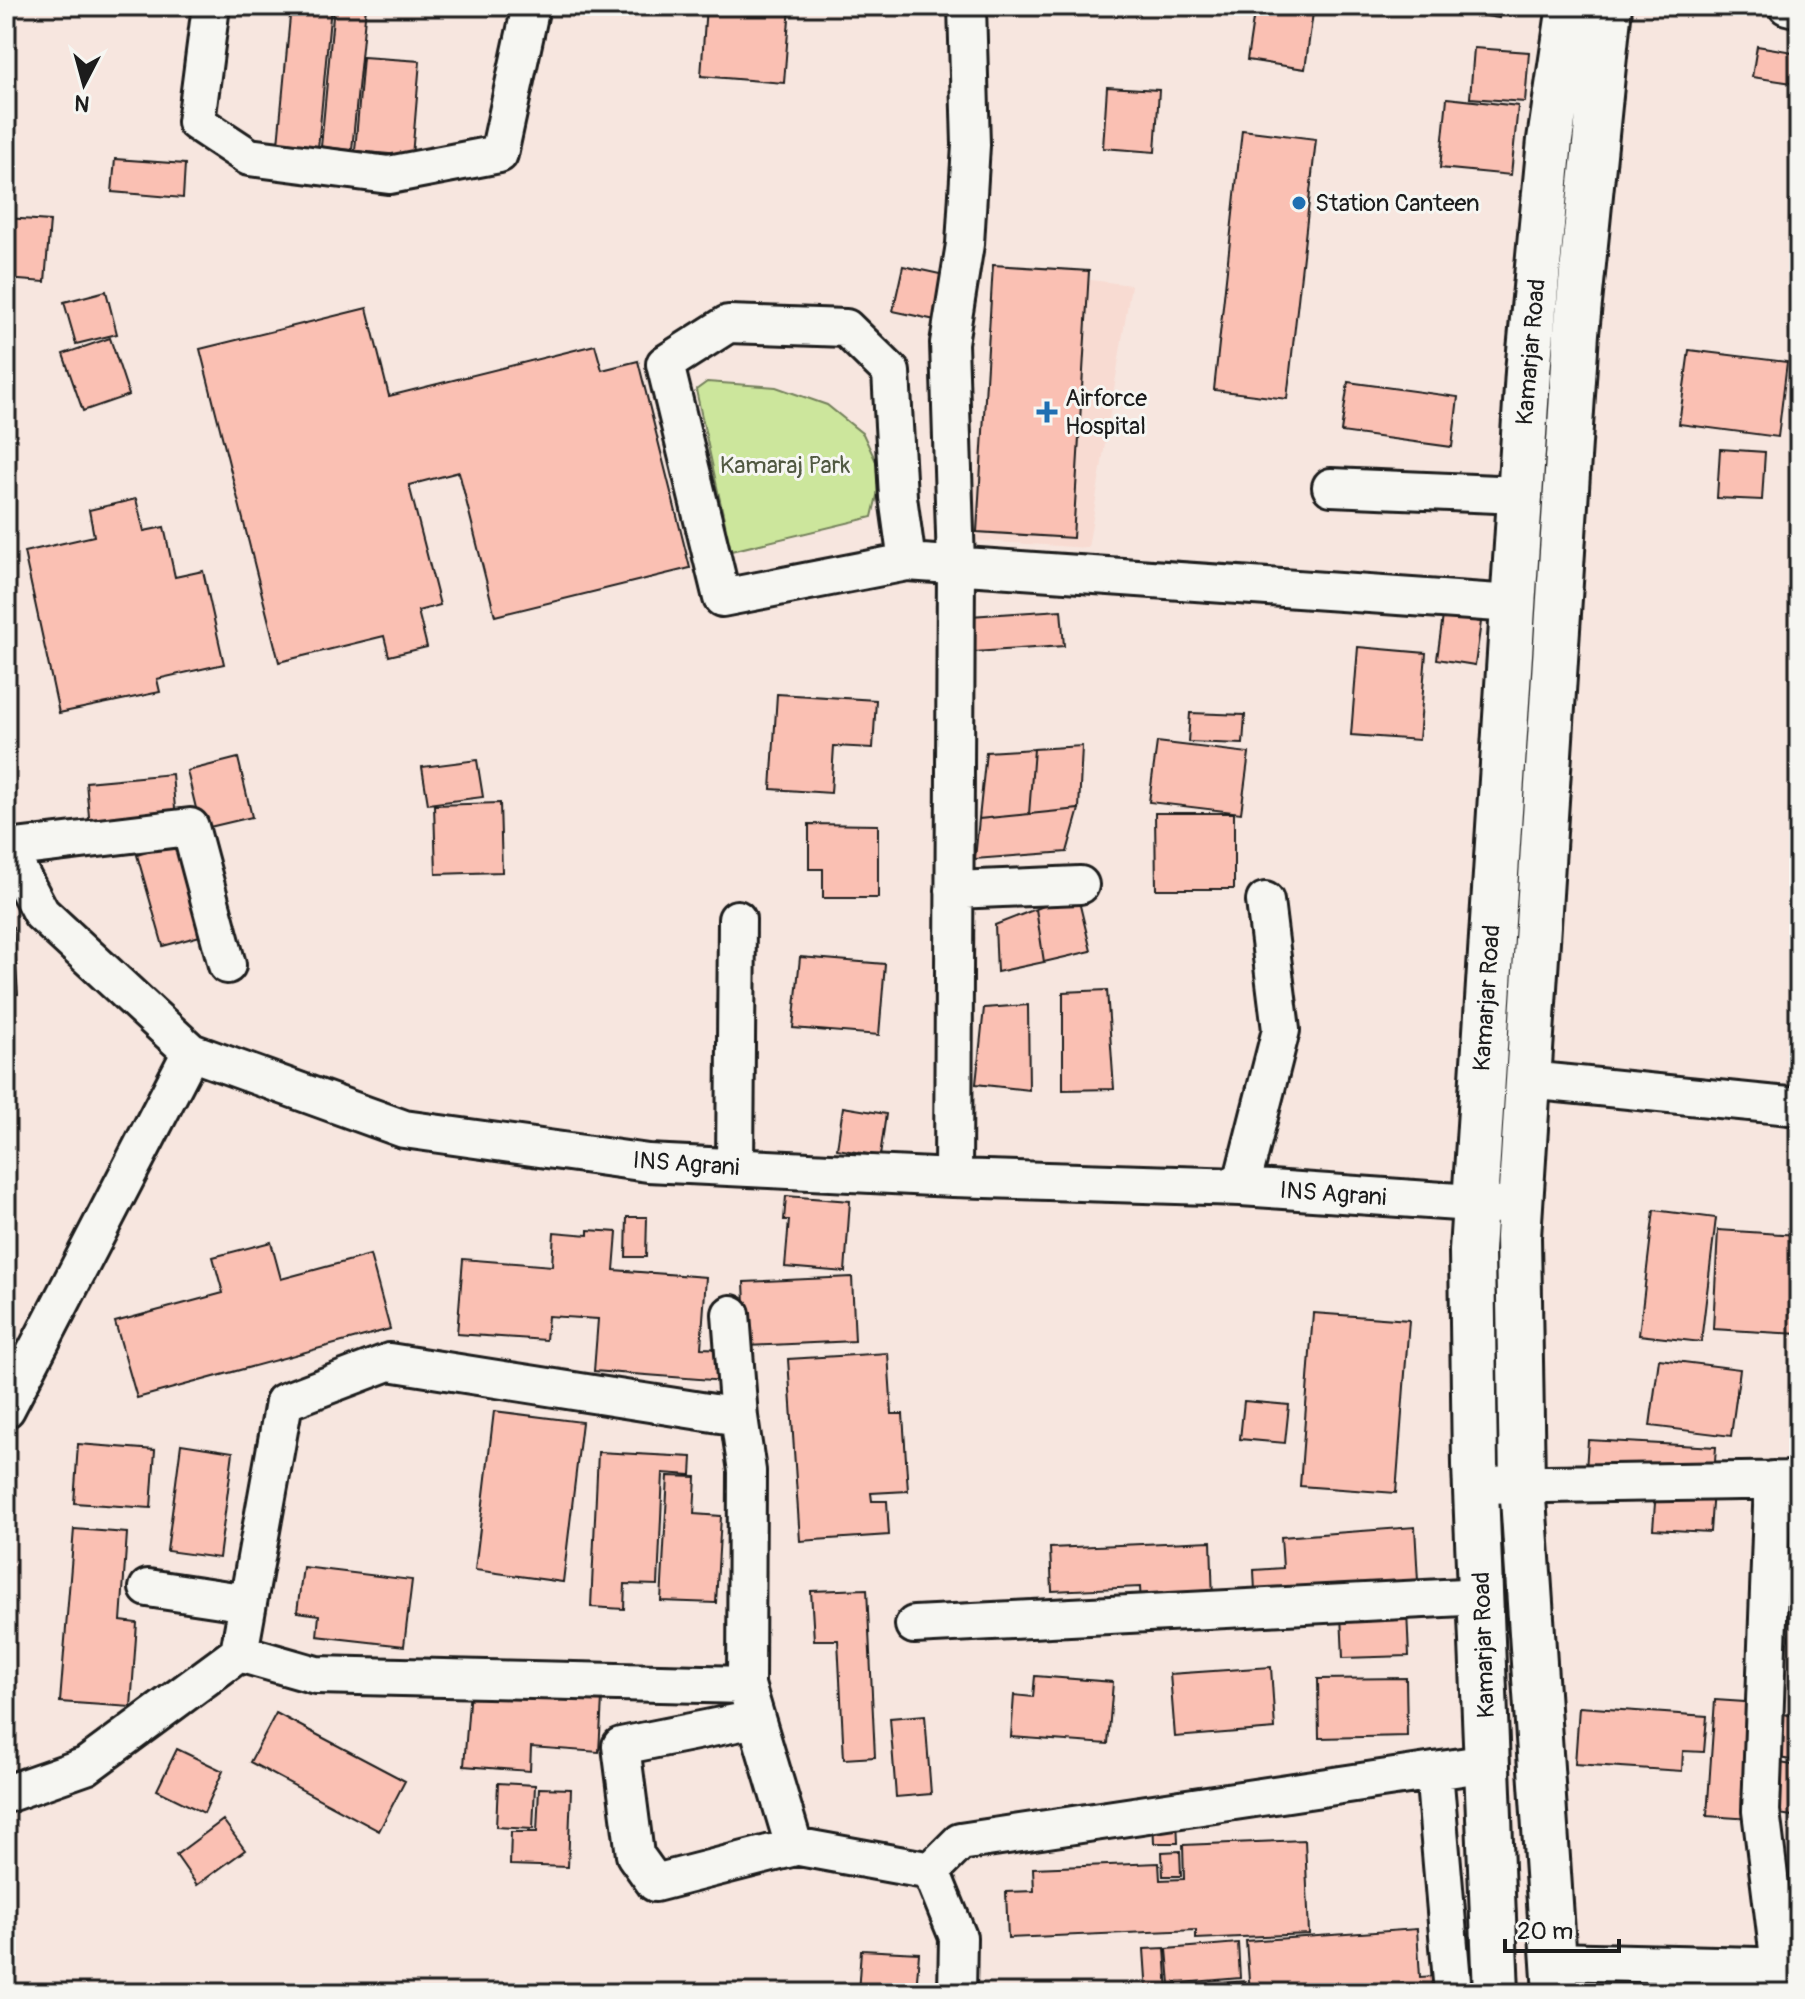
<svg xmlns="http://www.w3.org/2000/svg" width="1805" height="1999" font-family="Pangolin,sans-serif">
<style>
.built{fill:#f8dbd2}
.green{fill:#cce69c;stroke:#74815c;stroke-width:2}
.building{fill:#fac0b3;stroke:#1c1c1c;stroke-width:2}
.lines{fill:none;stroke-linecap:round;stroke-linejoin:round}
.minor-casing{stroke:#1c1c1c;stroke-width:42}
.secondary-casing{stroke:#1c1c1c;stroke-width:50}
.minor{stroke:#f6f6f2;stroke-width:36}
.secondary{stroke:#f6f6f2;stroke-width:44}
.poi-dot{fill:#1f6fb2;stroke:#f6f6f2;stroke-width:3}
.labels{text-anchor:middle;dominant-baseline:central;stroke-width:6;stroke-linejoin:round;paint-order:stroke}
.poi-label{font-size:24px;fill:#1c1c1c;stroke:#f6f6f2;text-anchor:start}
.street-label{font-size:24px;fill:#1c1c1c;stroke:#f6f6f2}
.park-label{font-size:24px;fill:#515942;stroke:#f6f6f2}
</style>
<rect width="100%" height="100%" fill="#f7e6df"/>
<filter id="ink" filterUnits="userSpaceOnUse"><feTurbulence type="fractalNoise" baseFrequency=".0125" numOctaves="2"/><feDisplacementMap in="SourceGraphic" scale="16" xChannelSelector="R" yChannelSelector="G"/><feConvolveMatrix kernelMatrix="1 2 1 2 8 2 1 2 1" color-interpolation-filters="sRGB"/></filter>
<g filter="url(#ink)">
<path class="built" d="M1002 269 1131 285 1088 548 968 540Z"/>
<path class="green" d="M707 382 776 387 827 405 863 434 882 474 872 517 731 551 696 390Z"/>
<path class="building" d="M291 6H331L318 148 278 144Z
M334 6H366L352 150 321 147Z
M706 6H790L784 83 701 76Z
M1255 6H1314L1305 69 1247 60Z
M1462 6H1501L1499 18 1461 12Z
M1757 46 1799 53V84L1752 77Z
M1474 48 1529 52 1525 102 1470 98Z
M363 57 420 61 412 156 355 151Z
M1107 87 1159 90 1155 152 1103 148Z
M1447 98 1518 106 1511 175 1440 168Z
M1242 130 1316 139 1287 399 1214 390Z
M115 159 185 164 183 198 112 192Z
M6 218 50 221 45 282 6 279Z
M993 265 1089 271 1073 538 977 532Z
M903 266 949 276 940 321 893 311Z
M106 291 117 334 76 344 64 302Z
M367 308 389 396 595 345 602 370 638 361 690 568 495 616 459 472 409 485 440 605 418 611 427 647 389 656 384 636 279 662 200 349Z
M110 338 129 395 83 411 63 354Z
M1689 350 1787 362 1778 437 1679 424Z
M1348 382 1458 397 1452 447 1341 432Z
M1720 449 1765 452 1762 500 1717 498Z
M136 499 144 531 164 527 175 577 203 571 224 664 157 679 160 692 59 713 24 552 94 536 89 510Z
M1061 610 1064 646 974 652 970 616Z
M1443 616 1481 622 1475 665 1437 659Z
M1358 647 1426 653 1419 740 1351 735Z
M777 694 876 700 873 748 834 746 831 793 771 789Z
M1190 713 1245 715 1243 744 1188 742Z
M1157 742 1249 753 1241 813 1149 802Z
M1082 746 1079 809 1029 814 1034 749Z
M1034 749 1029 814 979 819 986 752Z
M238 758 252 817 201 829 187 771Z
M477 760 483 797 428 804 422 767Z
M172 774 176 820 90 828 86 782Z
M500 803 502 872 436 874 434 805Z
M1079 809 1067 852 975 859 979 819Z
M1155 813H1234V889H1156Z
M809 824 878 825V898H823V869H809Z
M185 841 211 933 163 946 137 855Z
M1077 893 1091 951 1044 962 1036 909Z
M1036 909 1044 962 997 972 995 925Z
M13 927 18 994 6 995V928Z
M800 957 885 964 879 1035 793 1028Z
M1107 990 1114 1089 1063 1090V992Z
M1028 1005 1029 1090 976 1084 984 1008Z
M1799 1012V1062H1795Z
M843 1107 886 1114 880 1156 837 1149Z
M786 1196 850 1201 845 1272 785 1267 789 1220H784Z
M1654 1210 1716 1218 1701 1342 1639 1335Z
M627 1217H647L646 1257H626Z
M588 1230 617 1232 614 1270 706 1277 701 1348 728 1349 725 1381 594 1371 598 1319 548 1316 546 1340 457 1334 463 1259 552 1266 554 1232 588 1235Z
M1718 1230 1799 1235V1334L1713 1329Z
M271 1242 281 1279 370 1255 390 1329 137 1398 115 1322 223 1293 213 1257Z
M852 1277 855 1341 747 1346 744 1282Z
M1313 1313 1409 1320 1396 1493 1300 1486Z
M888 1353 892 1414H903L908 1491 871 1493 872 1501H887L889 1535 800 1541 788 1359Z
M1659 1359 1740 1369 1731 1436 1650 1426Z
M1244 1401 1289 1405 1285 1443 1240 1439Z
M494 1411 582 1422 563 1582 475 1570Z
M1588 1440 1716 1447 1710 1532 1653 1529 1656 1490 1585 1486Z
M78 1444 155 1450 151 1508 74 1503Z
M181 1444 233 1452 219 1558 167 1551Z
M598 1452 692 1457 691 1475 663 1473 658 1585 625 1584 624 1609 591 1607Z
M668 1476 696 1477 694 1514 721 1516 716 1603 661 1601Z
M1415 1527 1418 1581 1255 1592 1254 1570 1283 1568 1281 1537Z
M74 1529 127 1533 121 1621 137 1623 131 1707 60 1702Z
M1211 1541 1213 1601 1141 1604 1140 1587 1052 1591 1050 1548Z
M303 1567 412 1580 404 1646 317 1636 319 1615 297 1612Z
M867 1589 875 1757 844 1759 838 1640H814L811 1591Z
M1407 1611 1409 1656 1343 1658 1341 1614Z
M1271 1667 1275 1729 1175 1737 1170 1674Z
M1035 1676 1113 1682 1108 1744 1011 1737 1014 1695 1033 1697Z
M1406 1678 1407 1736 1319 1738 1318 1679Z
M470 1689 602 1699 599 1752 531 1747 530 1771 464 1766Z
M1715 1700 1760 1703 1752 1819 1707 1816Z
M1579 1707 1707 1716 1704 1752 1683 1751 1682 1771 1575 1764Z
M276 1713 405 1781 379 1831 250 1762Z
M1784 1714 1799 1717V1761L1778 1758Z
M925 1715 931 1794 896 1797 890 1718Z
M177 1749 223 1771 204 1813 157 1790Z
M1780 1763 1799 1766V1817L1772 1813Z
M498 1783 535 1785 533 1829 496 1827Z
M539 1788 571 1789 568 1867 510 1865 511 1832H537Z
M1153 1817H1177L1178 1843H1154Z
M223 1820 245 1850 197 1885 176 1855Z
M1305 1840 1309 1934 1196 1939V1930L1008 1938 1006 1892 1034 1891 1033 1868 1159 1863 1160 1880 1184 1879 1183 1845Z
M1180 1851 1181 1876H1163L1162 1852Z
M1417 1929 1420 1977 1435 1976 1436 1993H1250L1246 1941Z
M1238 1943 1240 1978 1170 1984 1167 1949Z
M1165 1948 1168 1993H1147L1144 1949Z
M861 1950 919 1953 916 1993H858Z
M1245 1981 1246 1993H1171L1170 1988Z"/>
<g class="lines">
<defs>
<path id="minor" d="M211 6 196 122 249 157 389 175 499 154 531 6
M1787 6 1799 9
M1331 487 1521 495
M907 562 898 497 891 372 846 328 728 324 665 364 722 598 907 562 1513 604
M6 847 41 913 191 1052 404 1129 648 1163 953 1178 1241 1187 1501 1205
M7 849 190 827 227 965
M954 890 1080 885
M1528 1080 1799 1107
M735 1167 737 919
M953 1178 956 565 949 343 965 244 971 145 967 6
M1241 1187 1281 1030 1265 901
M731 1314 739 1417
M6 1409 191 1052
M1773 1480 1761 1811 1780 1966
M1476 1485 1799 1480
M148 1588 248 1603
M914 1625 1483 1596
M239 1653 284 1402 389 1362 739 1417 747 1471 746 1685 794 1846 931 1871 960 1842 1488 1763
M756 1719 621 1746 635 1855 655 1883 795 1847
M1434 1771 1453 1993
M6 1794 86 1766 239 1653 316 1675 746 1685
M931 1871 958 1937 957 1993
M1552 1961 1799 1967"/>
<path id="secondary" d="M1496 1993 1475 1465 1472 1251 1528 372 1550 140 1570 6
M1556 1993 1522 1483 1518 1237 1576 333 1609 6"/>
</defs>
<use href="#minor" class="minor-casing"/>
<use href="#secondary" class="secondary-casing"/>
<use href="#minor" class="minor"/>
<use href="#secondary" class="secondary"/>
</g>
</g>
<g class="poi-dot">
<circle cx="1299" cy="203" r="8"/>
<path d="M1043 400h8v8h8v8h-8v8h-8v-8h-8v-8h8z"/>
</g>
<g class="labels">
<g class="poi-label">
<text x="1315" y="203">Station Canteen</text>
<text x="1065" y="398">Airforce<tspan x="1065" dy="28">Hospital</tspan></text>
</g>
<g class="street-label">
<text transform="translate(1531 352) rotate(-85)">Kamarjar Road</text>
<text transform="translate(1487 998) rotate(-86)">Kamarjar Road</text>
<text transform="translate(686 1164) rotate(4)">INS Agrani</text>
<text transform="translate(1333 1194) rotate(4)">INS Agrani</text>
<text transform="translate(1484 1645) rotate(-92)">Kamarjar Road</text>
</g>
<g class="park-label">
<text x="785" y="465">Kamaraj Park</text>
</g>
</g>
<rect width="1805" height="1999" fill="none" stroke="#f6f6f2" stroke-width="32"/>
<rect x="16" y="16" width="1773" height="1967" fill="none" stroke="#1c1c1c" stroke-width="3" filter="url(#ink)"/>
<g transform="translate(84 84) rotate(186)" stroke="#f6f6f2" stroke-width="6" paint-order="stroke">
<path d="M0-6L14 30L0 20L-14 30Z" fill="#1c1c1c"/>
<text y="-12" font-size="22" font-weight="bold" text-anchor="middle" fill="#1c1c1c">N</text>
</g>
<path d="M1505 1939v12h114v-12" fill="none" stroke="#1c1c1c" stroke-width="4"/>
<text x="1517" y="1939" font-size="24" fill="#1c1c1c" stroke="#f6f6f2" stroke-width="6" paint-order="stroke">20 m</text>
</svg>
